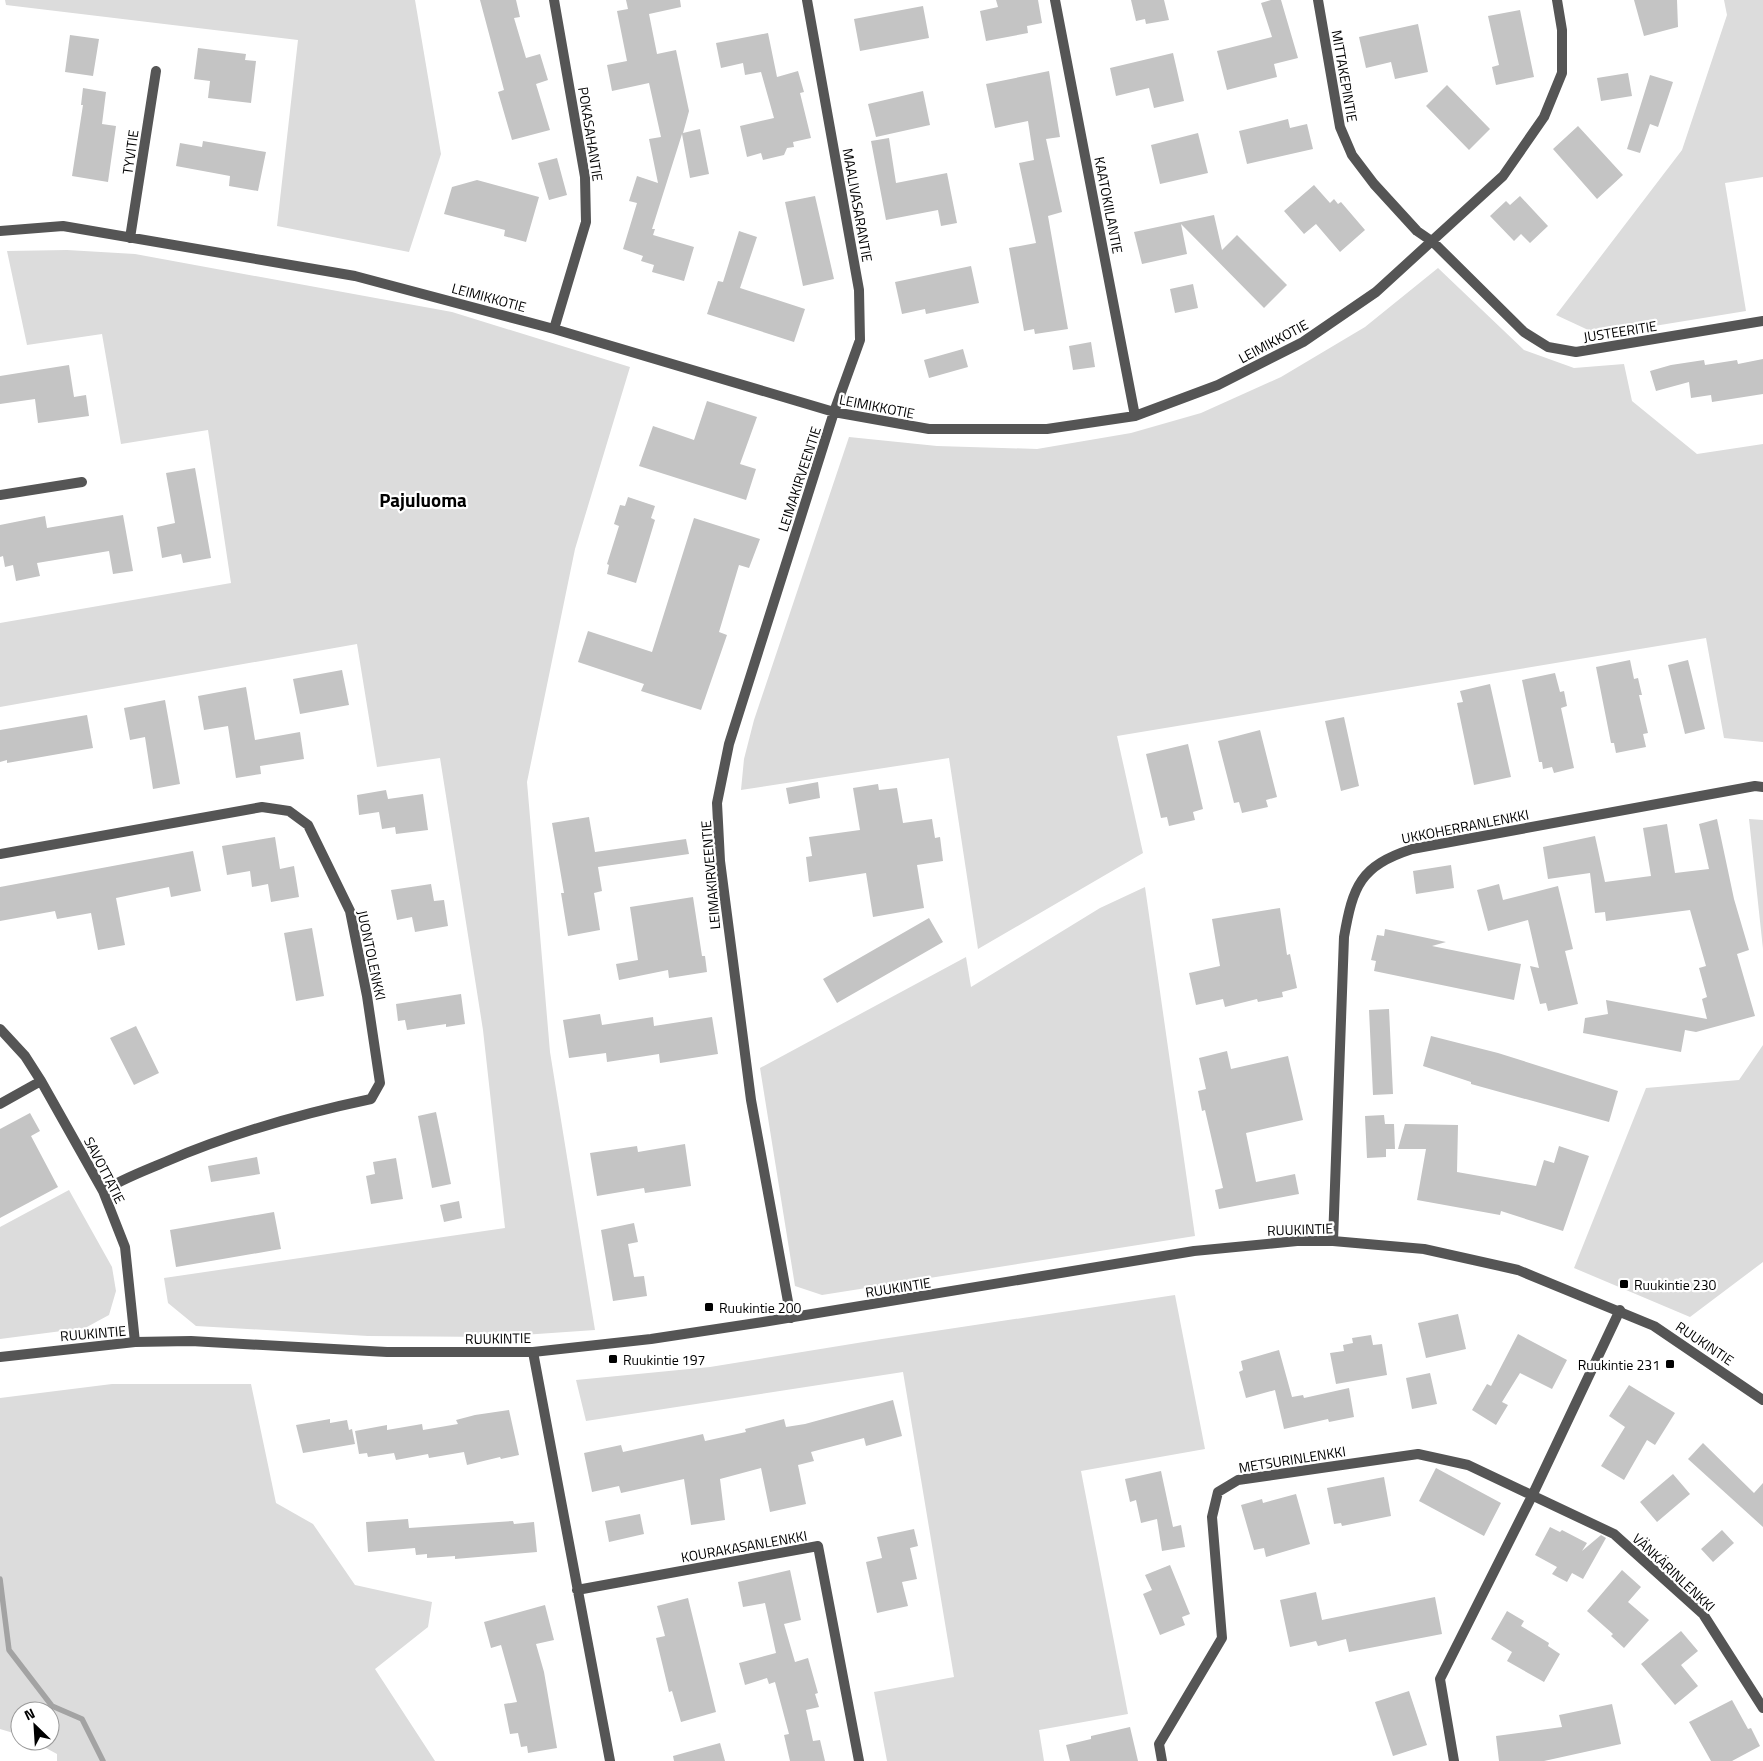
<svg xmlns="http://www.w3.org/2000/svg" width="1763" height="1761" font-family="'Titillium Web',sans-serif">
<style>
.green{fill:#dcdcdc}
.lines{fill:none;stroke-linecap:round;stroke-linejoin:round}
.stream{stroke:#a3a3a3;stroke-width:5.5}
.building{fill:#c4c4c4}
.minor{stroke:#555;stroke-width:10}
.tertiary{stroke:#555;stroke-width:10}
.poi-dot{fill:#000;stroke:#fff;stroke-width:2}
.labels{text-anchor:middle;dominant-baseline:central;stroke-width:4.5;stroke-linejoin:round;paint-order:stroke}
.street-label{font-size:14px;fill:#000;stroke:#fff}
.poi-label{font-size:14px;fill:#000;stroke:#fff;text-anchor:start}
.district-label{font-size:19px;font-weight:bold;fill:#000;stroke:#fff}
</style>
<rect width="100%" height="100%" fill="#fff"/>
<path class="green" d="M5 0H415L441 154 409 252 277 226 298 40 6 5Z
M1724 0H1763V177L1725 183 1746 311 1599 335 1556 315 1682 150 1727 15Z
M67 250 135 254 452 312 630 367 575 549 527 782 550 1052 595 1330 493 1337 368 1336 196 1326 168 1303 164 1278 505 1228 483 1030 440 758 377 767 357 644 0 707V623L231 583 208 430 121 444 102 334 27 345 7 251Z
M1438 268 1524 350 1574 368 1624 364 1632 401 1697 454 1763 444V742L1724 738 1706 638 1117 736 1143 853 978 949 949 758 741 790 744 759 754 720 849 437 937 446 1037 449 1131 433 1201 413 1281 377 1365 327Z
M1749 819 1763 820V949Z
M1145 887 1195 1236 822 1295 795 1286 760 1068 966 957 971 987 1100 908Z
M1763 1045V1262L1690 1317 1574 1268 1646 1088 1739 1080Z
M69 1190 112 1267 116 1291 109 1315 85 1328 0 1339V1227Z
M1175 1295 1205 1449 1081 1471 1128 1714 1039 1730 1044 1761H887L874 1692 954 1677 903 1372 586 1421 576 1380 710 1367 882 1339Z
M112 1384H251L276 1503 313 1524 355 1585 432 1602 428 1627 375 1669 435 1761H57V1754L33 1741H50V1711H20V1735L0 1729V1398Z"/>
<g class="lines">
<path class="stream" d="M0 1579 9 1650 52 1706 82 1719 103 1761"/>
</g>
<path class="building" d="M480 0H516L520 17 514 18 526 58 540 54 548 80 536 84 550 130 512 140 498 92 504 90Z
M626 0H680L681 7 649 14 657 54 676 50 689 111 683 133 700 129 709 174 690 178 682 134 652 229H655L653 235 694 247 684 281 652 272 654 265 641 261 643 256 623 249 637 203 629 201 637 176 658 183 649 139 661 137 649 83 612 91 607 65 627 61 617 11 628 9Z
M996 0H1038L1042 23 1027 26 1028 33 986 41 980 11 998 7Z
M1131 0H1164L1169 20 1146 24 1145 19 1136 21Z
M1271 0H1281L1298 58 1274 64 1277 77 1227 90 1217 51 1272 37 1261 3Z
M1634 0H1677L1678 27 1644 36Z
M923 6 929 38 860 51 854 19Z
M1520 10 1534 77 1496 85 1492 67 1499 65 1488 16Z
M1418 24 1428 72 1395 79 1391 62 1366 68 1359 37Z
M768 33 777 77 798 71 804 92 800 93 811 138 793 142 794 147 787 148 784 155 763 160 761 153 747 157 740 126 774 118 761 72 745 75 743 63 721 68 716 43Z
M70 35 99 39 93 76 65 72Z
M198 48 246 54 245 60 256 61 251 103 208 98 210 81 194 79Z
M1173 53 1184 101 1154 108 1149 88 1116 96 1110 68Z
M1049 71 1060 137 1046 139 1062 212 1048 216 1068 329 1035 334 1034 329 1024 331 1009 248 1036 243 1019 163 1034 160 1028 121 995 128 986 84Z
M1628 73 1632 96 1601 101 1597 78Z
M1650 75 1673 82 1658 127 1650 124 1640 153 1627 149Z
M1447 85 1490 129 1469 150 1426 106Z
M83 88 106 92 102 124 116 126 108 182 72 176 83 105H81Z
M923 91 930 125 876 137 868 104Z
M1288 119 1290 128 1307 124 1313 149 1247 164 1239 131Z
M1578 126 1623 175 1597 199 1553 149Z
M1198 133 1208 173 1160 184 1151 145Z
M889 138 896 183 947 173 957 223 941 226 938 210 886 220 871 141Z
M203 141 266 152 258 191 229 186 230 176 176 166 180 143 202 147Z
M557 158 567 195 549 200 538 163Z
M477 180 539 197 526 242 504 236 505 230 444 214 452 187Z
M1314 185 1330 203 1334 199 1338 204 1341 202 1365 230 1340 252 1316 224 1304 234 1284 211Z
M815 196 834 279 803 286 785 202Z
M1520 196 1548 226 1530 243 1521 234 1514 241 1490 216 1506 201 1510 205Z
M1214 215 1222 250 1237 235 1287 285 1264 308 1181 224 1187 254 1142 264 1134 232Z
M739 231 757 237 740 288 805 309 794 342 707 314 718 281 723 282Z
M971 266 979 303 926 314 925 309 902 314 895 282Z
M1193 284 1198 308 1175 313 1170 289Z
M1091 342 1095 367 1073 370 1069 346Z
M963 349 968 367 929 378 924 360Z
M1763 359V394L1712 402 1711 395 1691 398 1689 382 1656 391 1650 371 1671 365 1704 360 1705 365 1737 360 1738 364Z
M69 365 74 397 86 395 89 416 38 423 35 399 0 404V376Z
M707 401 757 417 740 464 756 469 746 500 639 466 653 426 694 440Z
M195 468 211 558 183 563 181 554 162 558 157 527 175 523 166 473Z
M628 497 655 506 651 518 655 520 636 583 607 574 609 565 607 564 619 526 614 524 620 505 625 506Z
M123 515 133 571 113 574 109 551 37 563 40 576 16 581 13 565 5 567 3 556 0 557V525L45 516 47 528Z
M694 518 760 539 749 568 739 565 719 632 727 635 701 710 641 691 644 684 578 662 588 631 652 652Z
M1630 660 1634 679 1638 678 1642 695H1639L1648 733 1643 734 1646 747 1616 753 1614 743H1611L1596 667Z
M1688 660 1705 729 1685 734 1668 665Z
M342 670 349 705 300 714 293 679Z
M1555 673 1560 692 1564 691 1567 706 1561 708 1574 768 1554 773 1552 767 1543 769 1542 762H1539L1522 680Z
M1490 684 1511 777 1474 785 1457 703 1463 702 1460 691Z
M246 687 255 740 300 732 304 759 260 766 261 774 236 778 228 726 204 730 198 696Z
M165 700 180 784 153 789 145 737 130 740 124 708Z
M87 715 93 748 7 763V760L0 762V730Z
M1344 717 1359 786 1341 791 1325 721Z
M1260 730 1277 797 1266 800 1268 807 1242 813 1239 802 1234 803 1218 741Z
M1188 744 1203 809 1193 812 1195 820 1169 826 1167 817 1161 818 1146 754Z
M818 782 820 798 789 804 786 788Z
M878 784 879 790 897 788 903 823 932 819 935 838 940 837 943 861 917 865 924 908 873 917 866 873 809 882 806 857 812 856 809 837 860 830 853 788Z
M386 790 388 799 423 794 428 830 396 834 395 827 382 829 379 812 359 815 357 795Z
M589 817 595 852 686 839 689 854 598 867 602 891 594 893 600 930 568 936 561 893H564L552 823Z
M1717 819 1734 899 1749 950 1737 954 1755 1016 1696 1032 1685 1030 1681 1052 1583 1033 1585 1018 1608 1014 1606 1000 1707 1019 1702 999 1707 997 1699 968 1706 966 1690 910 1606 921 1605 912 1595 913 1590 873 1548 879 1543 847 1595 836 1605 882 1651 876 1643 828 1667 824 1675 873 1709 869 1699 824Z
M275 837 280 869 294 866 299 897 271 902 268 884 252 887 250 871 227 875 222 846Z
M193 851 201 891 171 897 169 887 116 898 125 945 98 950 91 913 57 919 55 911 0 921V887Z
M1451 865 1454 888 1416 894 1413 871Z
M431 884 434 901 444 900 448 926 415 932 412 917 397 920 391 890Z
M1499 884 1503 900 1558 886 1573 949 1565 951 1578 1004 1548 1011 1546 1003 1540 1004 1530 966 1539 968 1528 920 1488 931 1477 890Z
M693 897 702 956H705L707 972 669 978 668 970 619 980 616 964 638 960 630 907Z
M1280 908 1287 955 1290 954 1297 988 1282 992 1283 997 1258 1002 1257 999 1225 1007 1223 999 1196 1005 1189 973 1220 966 1212 919Z
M929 918 943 942 837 1003 823 979Z
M312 928 324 996 296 1001 284 933Z
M1385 929 1446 942 1432 946 1521 964 1514 1000 1374 971 1376 961 1371 960 1377 935 1384 936Z
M461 994 465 1024 446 1027V1024L407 1030 405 1020 398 1021 396 1004Z
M1389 1009 1393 1094 1373 1095 1369 1010Z
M600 1014 602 1025 653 1017 654 1026 712 1017 718 1054 660 1063 659 1054 607 1062 606 1053 569 1058 563 1020Z
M136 1026 159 1073 134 1085 110 1038Z
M1431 1036 1498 1053 1618 1091 1609 1122 1471 1084V1082L1423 1066Z
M1227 1051 1231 1069 1288 1056 1303 1120 1246 1133 1256 1182 1295 1174 1299 1194 1219 1209 1215 1190 1223 1188 1205 1110 1202 1111 1198 1091 1206 1089 1199 1058Z
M436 1112 451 1184 432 1188 418 1116Z
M30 1113 40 1131 31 1136 58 1187 0 1218V1129Z
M1384 1115 1385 1124H1394L1395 1149H1386V1157L1367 1158 1365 1116Z
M1405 1124 1458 1125 1457 1172 1536 1186 1544 1160 1554 1163 1559 1146 1589 1156 1563 1231 1501 1211 1500 1215 1417 1200 1426 1149H1398Z
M685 1144 691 1186 645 1193 644 1188 597 1196 590 1153 637 1146 638 1152Z
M257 1157 260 1174 211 1182 208 1166Z
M396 1158 403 1199 371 1204 366 1176 375 1174 373 1162Z
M459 1201 462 1218 444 1222 440 1205Z
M274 1212 281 1249 176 1267 170 1230Z
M634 1223 638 1242 628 1244 634 1277 644 1276 647 1296 613 1301 601 1230Z
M1458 1314 1466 1349 1426 1358 1418 1323Z
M1518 1334 1567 1360 1552 1389 1520 1373 1502 1402 1508 1405 1496 1425 1472 1410 1487 1384 1491 1386Z
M1371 1335 1373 1345 1382 1344 1387 1375 1336 1384 1330 1353 1344 1351 1343 1345 1353 1343 1352 1338Z
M1279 1350 1292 1397 1303 1395 1304 1398 1349 1388 1354 1417 1329 1422 1328 1419 1284 1429 1275 1390 1246 1398 1239 1372 1243 1370 1241 1361Z
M1430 1373 1437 1404 1412 1409 1406 1378Z
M1629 1385 1675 1413 1655 1445 1647 1440 1624 1480 1601 1466 1625 1427 1609 1416Z
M893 1400 902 1436 866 1446 864 1438 811 1452 814 1461 798 1465 806 1504 770 1512 761 1468 720 1479 725 1520 691 1525 684 1479 621 1493 619 1486 592 1492 584 1453 621 1445 623 1452 703 1434 705 1441 746 1432 745 1429 784 1419 786 1427 805 1424Z
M509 1410 519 1455 501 1459 500 1457 467 1465 464 1452 429 1458 428 1454 396 1460 394 1453 368 1457 367 1453 359 1454 355 1431 387 1425V1430L422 1424 423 1430 458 1424 456 1420 475 1415Z
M330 1419V1423L347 1420 349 1430 352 1429 355 1444 303 1453 296 1425Z
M1703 1443 1754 1493 1763 1483V1527L1688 1459Z
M1436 1468 1501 1503 1484 1536 1419 1501Z
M1161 1471 1173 1527 1181 1525 1185 1547 1162 1551 1157 1519 1141 1523 1136 1500 1130 1502 1125 1479Z
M1673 1474 1690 1494 1657 1522 1640 1502Z
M1384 1477 1391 1516 1342 1526 1341 1523 1334 1524 1327 1488Z
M1296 1494 1310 1544 1266 1557 1264 1548 1254 1550 1241 1505 1262 1499 1263 1503Z
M640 1514 644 1534 609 1542 605 1521Z
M408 1519 409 1528 513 1521 514 1524 534 1522 537 1552 455 1559V1556L427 1558V1554L416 1555 415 1548 368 1552 366 1522Z
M1550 1527 1560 1532 1562 1530 1587 1543 1582 1551 1601 1535 1606 1538 1583 1579 1572 1573 1567 1582 1552 1574 1557 1567 1535 1555Z
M914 1529 918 1546 910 1548 917 1579 902 1582 908 1606 877 1613 866 1562 882 1558 877 1537Z
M1722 1530 1734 1543 1713 1562 1701 1549Z
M1170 1565 1190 1614 1182 1617 1185 1625 1160 1635 1143 1594 1152 1590 1145 1575Z
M790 1570 801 1620 784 1624 795 1662 808 1658 818 1693 815 1694 819 1707 806 1710 813 1741 820 1740 825 1761H790L784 1735 789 1734 775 1682 769 1684 767 1678 745 1685 739 1663 776 1653 765 1603 743 1607 738 1582Z
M1622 1570 1641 1587 1628 1602 1649 1620 1624 1648 1611 1636 1613 1634 1587 1611Z
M1316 1592 1322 1620 1435 1597 1442 1634 1349 1652 1346 1639 1318 1646 1316 1641 1290 1647 1280 1600Z
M688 1598 716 1712 681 1722 672 1691 669 1692 656 1638 665 1636 657 1606Z
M545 1605 554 1640 536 1644 544 1672 557 1748 528 1753 527 1746 521 1747 518 1733 510 1734 504 1704 517 1702 501 1645 491 1648 484 1622Z
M1507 1611 1524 1621 1521 1626 1549 1643 1548 1646 1560 1654 1544 1682 1507 1661 1512 1652 1491 1639Z
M1681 1631 1698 1651 1681 1665 1698 1686 1675 1705 1641 1664Z
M1409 1691 1427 1745 1393 1756 1375 1702Z
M1732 1700 1748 1729 1751 1728 1760 1746 1732 1761H1711L1689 1722Z
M1612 1704 1621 1744 1544 1761H1499L1496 1736 1562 1727 1559 1715Z
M1130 1727 1138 1761H1070L1066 1745 1091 1739V1736Z
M720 1743 725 1761H674L673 1756Z"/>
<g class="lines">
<path class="minor" d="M1055 0 1135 416
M1318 0 1340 127 1352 155 1374 184 1417 231 1433 242 1524 332 1548 347 1576 352 1763 321
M0 231 63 226 355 276 554 329 834 412 929 429H1047L1135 416 1218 385 1303 342 1376 292 1503 176 1544 117 1562 73V30L1557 0
M130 238 156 71
M554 329 586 222 585 177 554 0
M0 495 82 482
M0 854 262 807 289 811 308 825 350 911 367 996 380 1083 371 1099C300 1114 232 1133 165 1162 144 1171 122 1179 103 1191
M0 1029 25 1056 41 1081 103 1191 125 1247 135 1342
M0 1104 41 1081
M1333 1241 1344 937C1353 886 1360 866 1412 849L1755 786 1763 787
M791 1318 751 1100 720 861 717 803 729 744 834 412 860 340 859 290 807 0
M533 1352 610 1761
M577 1590 818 1546 859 1761
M1162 1761 1159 1744 1222 1638 1212 1517 1218 1492 1238 1480 1418 1454 1468 1465 1614 1534 1703 1614 1763 1708
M1454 1761 1440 1679 1532 1496 1620 1310"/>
<path class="tertiary" d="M0 1357 135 1342 191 1341 387 1352H533L651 1339 763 1322 1194 1251 1297 1241H1333L1424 1249 1518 1270 1654 1326 1763 1400"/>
</g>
<g class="poi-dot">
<rect x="1619" y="1279" width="10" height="10" rx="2.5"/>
<rect x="704" y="1302" width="10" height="10" rx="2.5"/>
<rect x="608" y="1354" width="10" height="10" rx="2.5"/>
<rect x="1665" y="1359" width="10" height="10" rx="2.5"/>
</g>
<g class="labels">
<g class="street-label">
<text transform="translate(1345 76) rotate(80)">MITTAKEPINTIE</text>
<text transform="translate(591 134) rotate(81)">POKASAHANTIE</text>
<text transform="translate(130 152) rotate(-82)">TYVITIE</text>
<text transform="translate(858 205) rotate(80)">MAALIVASARANTIE</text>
<text transform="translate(1109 205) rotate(79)">KAATOKIILANTIE</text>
<text transform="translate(489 297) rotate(15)">LEIMIKKOTIE</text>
<text transform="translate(1620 331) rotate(-9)">JUSTEERITIE</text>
<text transform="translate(1273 341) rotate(-28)">LEIMIKKOTIE</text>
<text transform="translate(877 406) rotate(11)">LEIMIKKOTIE</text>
<text transform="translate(799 479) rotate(-72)">LEIMAKIRVEENTIE</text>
<text transform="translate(1465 826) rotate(-11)">UKKOHERRANLENKKI</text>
<text transform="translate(710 875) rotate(-95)">LEIMAKIRVEENTIE</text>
<text transform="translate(372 955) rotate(78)">JUONTOLENKKI</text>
<text transform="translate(105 1170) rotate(63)">SAVOTTATIE</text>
<text transform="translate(1300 1229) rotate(-2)">RUUKINTIE</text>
<text transform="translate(898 1287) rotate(-9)">RUUKINTIE</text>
<text transform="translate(93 1333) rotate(-5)">RUUKINTIE</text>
<text transform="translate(498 1338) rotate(-1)">RUUKINTIE</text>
<text transform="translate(1705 1343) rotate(34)">RUUKINTIE</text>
<text transform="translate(1292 1459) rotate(-9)">METSURINLENKKI</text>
<text transform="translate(744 1546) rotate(-10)">KOURAKASANLENKKI</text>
<text transform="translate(1674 1572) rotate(43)">VÄNKÄRINLENKKI</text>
</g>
<g class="poi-label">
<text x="1634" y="1284">Ruukintie 230</text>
<text x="719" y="1307">Ruukintie 200</text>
<text x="623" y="1359">Ruukintie 197</text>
<text x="1660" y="1364" text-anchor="end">Ruukintie 231</text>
</g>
<g class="district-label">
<text x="423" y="499">Pajuluoma</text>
</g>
</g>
<g transform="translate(35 1726) rotate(335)"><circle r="24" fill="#ffffff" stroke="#999999"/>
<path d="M0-4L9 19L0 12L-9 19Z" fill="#000000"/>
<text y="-8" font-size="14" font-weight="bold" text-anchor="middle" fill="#000000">N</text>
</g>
</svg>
